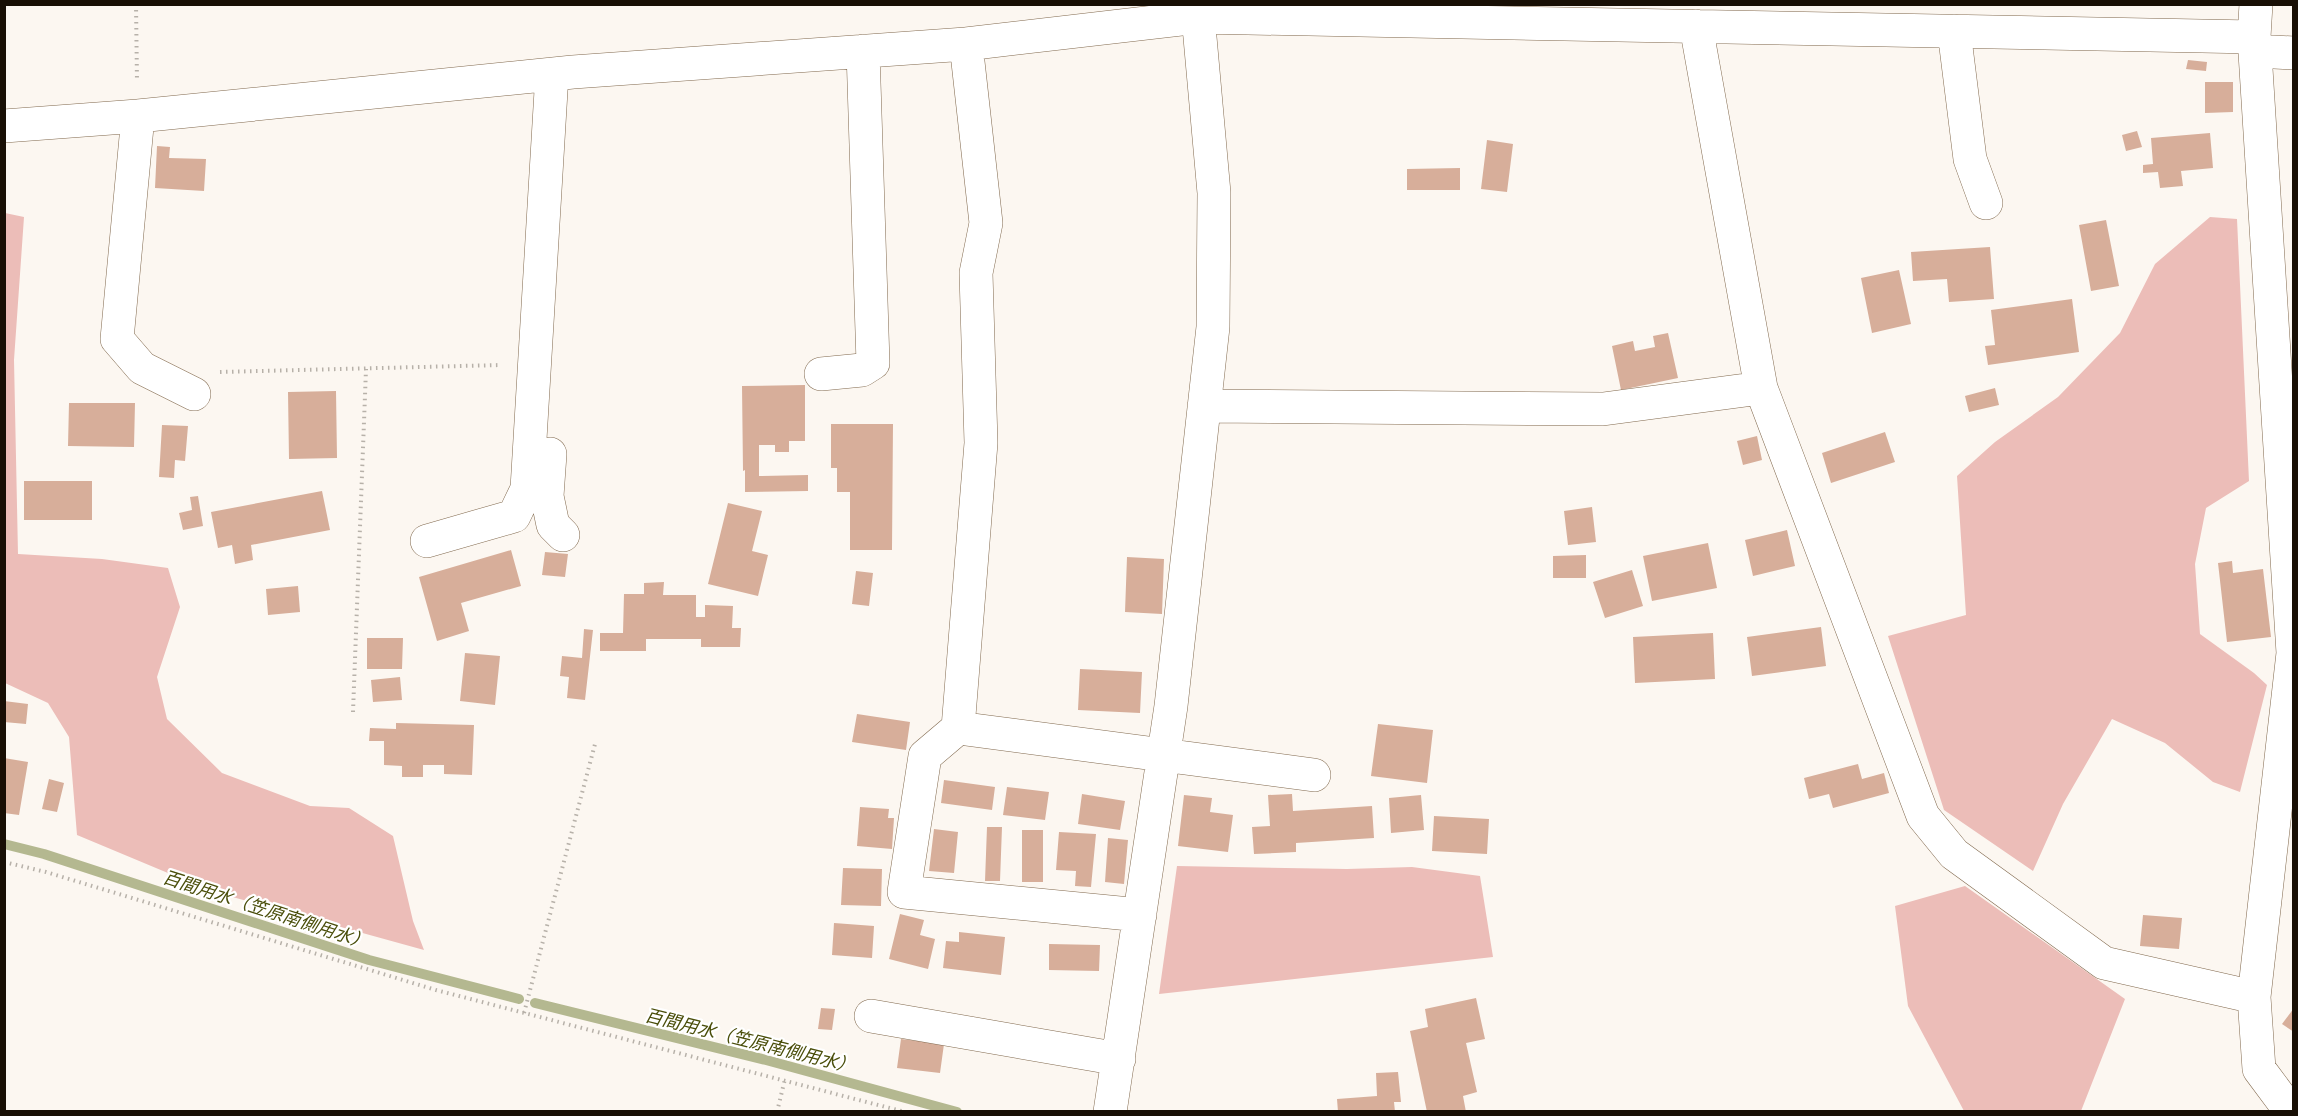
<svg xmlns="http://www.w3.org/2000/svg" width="2298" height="1116" font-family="'Times New Roman','Noto Sans JP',serif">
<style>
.forest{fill:#ecbdb8}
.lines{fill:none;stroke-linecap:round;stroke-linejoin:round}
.stream{stroke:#b4b890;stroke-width:10}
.building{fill:#d7ae9a}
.minor-casing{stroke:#826a4f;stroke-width:34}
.path{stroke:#b7b1a9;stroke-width:4;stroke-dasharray:1.5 4.5;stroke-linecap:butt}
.minor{stroke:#fff;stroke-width:33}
.labels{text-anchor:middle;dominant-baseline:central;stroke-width:4.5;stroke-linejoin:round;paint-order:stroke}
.water-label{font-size:18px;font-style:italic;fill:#4a4e0a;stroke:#fff}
</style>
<rect width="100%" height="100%" fill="#fcf7f1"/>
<path class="forest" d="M5 213 24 217 14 360 18 554 102 559 168 568 180 607 157 677 167 719 222 773 310 806 349 808 393 836 413 921 424 950 211 891 77 835 69 737 48 703 5 683Z
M2210 217 2237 219 2249 481 2206 508 2195 564 2200 634 2254 673 2267 685 2240 792 2213 782 2165 743 2112 719 2063 804 2033 871 1944 810 1888 636 1966 615 1957 476 1995 442 2058 397 2120 333 2155 264Z
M1177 866 1347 869 1412 867 1480 876 1493 957 1159 994Z
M1965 886 2125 999 2081 1111H1964L1908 1006 1895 906Z"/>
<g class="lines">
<path class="stream" d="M4 844 44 854 369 960 519 999
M535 1003 766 1060 957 1112"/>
</g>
<path class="building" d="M2188 60 2207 62 2206 71 2186 69Z
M2205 82H2233V112L2205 113Z
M2137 131 2142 147 2126 151 2122 135Z
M2210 133 2213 168 2181 171 2183 186 2160 188 2158 172 2143 173V165L2153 164 2151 138Z
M1487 140 1513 144 1507 192 1481 189Z
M157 146 170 147 169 158 206 159 204 191 155 188Z
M1460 168V190H1407V169Z
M2106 220 2119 286 2091 291 2079 225Z
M1990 247 1994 299 1949 302 1947 279 1913 281 1911 252Z
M1899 270 1911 324 1872 333 1861 278Z
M2072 299 2079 352 1988 365 1985 346 1995 345 1991 310Z
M1668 333 1678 378 1621 390 1612 346 1633 341 1635 351 1655 347 1653 336Z
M805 385V441H789V452H775V445H759V476L808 475V491L745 492V470L743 471 742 386Z
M1995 388 1999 405 1969 412 1965 396Z
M336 391 337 458 289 459 288 392Z
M69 403H135L134 447 68 446Z
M831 424H893L892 550H850V492H837V468H831Z
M162 425 188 426 185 461 175 460 174 478 159 477Z
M1885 432 1895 462 1831 483 1822 453Z
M1757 436 1762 460 1743 465 1737 441Z
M24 481H92V520H24Z
M322 491 330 530 251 545 253 560 235 564 232 545 218 548 211 512Z
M198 496 203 526 183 530 179 513 192 510 190 497Z
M728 503 762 511 752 551 768 555 758 596 708 584Z
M1592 507 1596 542 1568 545 1564 511Z
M1787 530 1795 566 1753 576 1745 540Z
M1708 543 1717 588 1652 601 1643 556Z
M511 550 521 586 461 603 469 631 437 641 419 577Z
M545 552 568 554 565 577 542 575Z
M1586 555V578H1553V556Z
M1127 557 1164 559 1162 614 1125 612Z
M2232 561 2233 573 2263 569 2271 637 2227 642 2218 563Z
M1632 570 1643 606 1605 618 1593 582Z
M856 571 873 573 869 606 852 604Z
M664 582 663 595H696V617H705V605L733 606 732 628H741L740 647H701V639H646V651H600V633H623L624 594H644V583Z
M298 586 300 612 268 615 266 589Z
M1821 627 1826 666 1752 676 1747 637Z
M584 629 593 630 585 700 567 698 569 677 560 676 562 656 582 658Z
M1713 633 1715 679 1635 683 1633 637Z
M367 638H403L402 669H367Z
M465 653 500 656 495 705 460 701Z
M1080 669 1142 672 1140 713 1078 710Z
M400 677 402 700 373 702 371 680Z
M4 701 28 704 26 724 4 722Z
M857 714 910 722 906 750 852 742Z
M396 723 474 725 472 775 444 774V765H423V777H402V766L384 765V741H369L370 728 396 729Z
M1378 724 1433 730 1427 783 1371 776Z
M4 758 28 762 19 815 4 813Z
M1858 764 1862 779 1884 773 1889 793 1833 808 1829 794 1809 799 1804 778Z
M49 779 64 783 57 812 42 809Z
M944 780 995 787 992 810 941 803Z
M1007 787 1049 792 1045 820 1003 815Z
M1082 794 1125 801 1120 830 1078 824Z
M1292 794 1293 811 1372 806 1374 838 1296 843V852L1254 854 1252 827 1270 826 1268 795Z
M1184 795 1212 798 1210 812 1233 815 1228 852 1178 846Z
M1421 795 1424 830 1391 833 1389 798Z
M860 807 889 809 888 818H894L892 849 857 846Z
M1434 816 1489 819 1487 854 1432 851Z
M987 827H1002L1000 881H985Z
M934 829 958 832 954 873 929 871Z
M1022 830H1043V882H1022Z
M1059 832 1096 834 1091 887 1075 886 1076 871 1056 870Z
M1108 838 1128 840 1124 884 1105 882Z
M843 868 882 869 881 906 841 905Z
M900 914 924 920 920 935 935 939 928 969 889 959Z
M2143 915 2182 918 2179 949 2140 946Z
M834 923 874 926 872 958 832 955Z
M959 932 1005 937 1001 975 943 968 946 941 959 942Z
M1049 944 1100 945 1099 971 1049 970Z
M1476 998 1485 1039 1466 1043 1477 1092 1463 1096 1466 1112H1427L1410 1031 1428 1027 1425 1009Z
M821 1008 835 1009 832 1030 818 1029Z
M2294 1008V1032L2282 1024Z
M901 1039 944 1044 940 1073 897 1068Z
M1398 1072 1401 1102H1394L1395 1112H1338L1337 1099 1377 1096 1376 1073Z"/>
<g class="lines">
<defs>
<path id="minor" d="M2256 4 2254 37 2293 653 2254 997 2259 1069 2291 1112
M1696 26 1761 388 1923 816 1954 854 2104 963 2254 997
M1954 31 1970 159 1986 203
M2255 51 2294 53
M138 116 117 339 142 368 194 394
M4 126 138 116 573 72 966 44 1198 17 2254 37
M821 374 862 370 873 363 863 51
M1204 406 1603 409 1761 388
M550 454 547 496 553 525 563 535
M427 541 514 516 527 489 552 74
M958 728 981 443 976 273 986 223 966 44
M1140 915 904 892 925 756 958 728 1314 775
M871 1016 1119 1059
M1110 1112 1171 706 1213 327 1214 193 1197 4"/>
</defs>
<use href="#minor" class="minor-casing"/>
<path class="path" d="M136 4 137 82
M220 372 501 365
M353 712 366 369
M4 862 46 872 436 990 905 1112
M524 1013 595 744
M777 1112 785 1079"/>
<use href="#minor" class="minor"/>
</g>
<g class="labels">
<g class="water-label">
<text transform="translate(266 910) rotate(18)">百間用水（笠原南側用水）</text>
<text transform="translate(750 1041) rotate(14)">百間用水（笠原南側用水）</text>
</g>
</g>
<rect width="2298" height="1116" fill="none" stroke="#180f05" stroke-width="12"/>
</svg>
